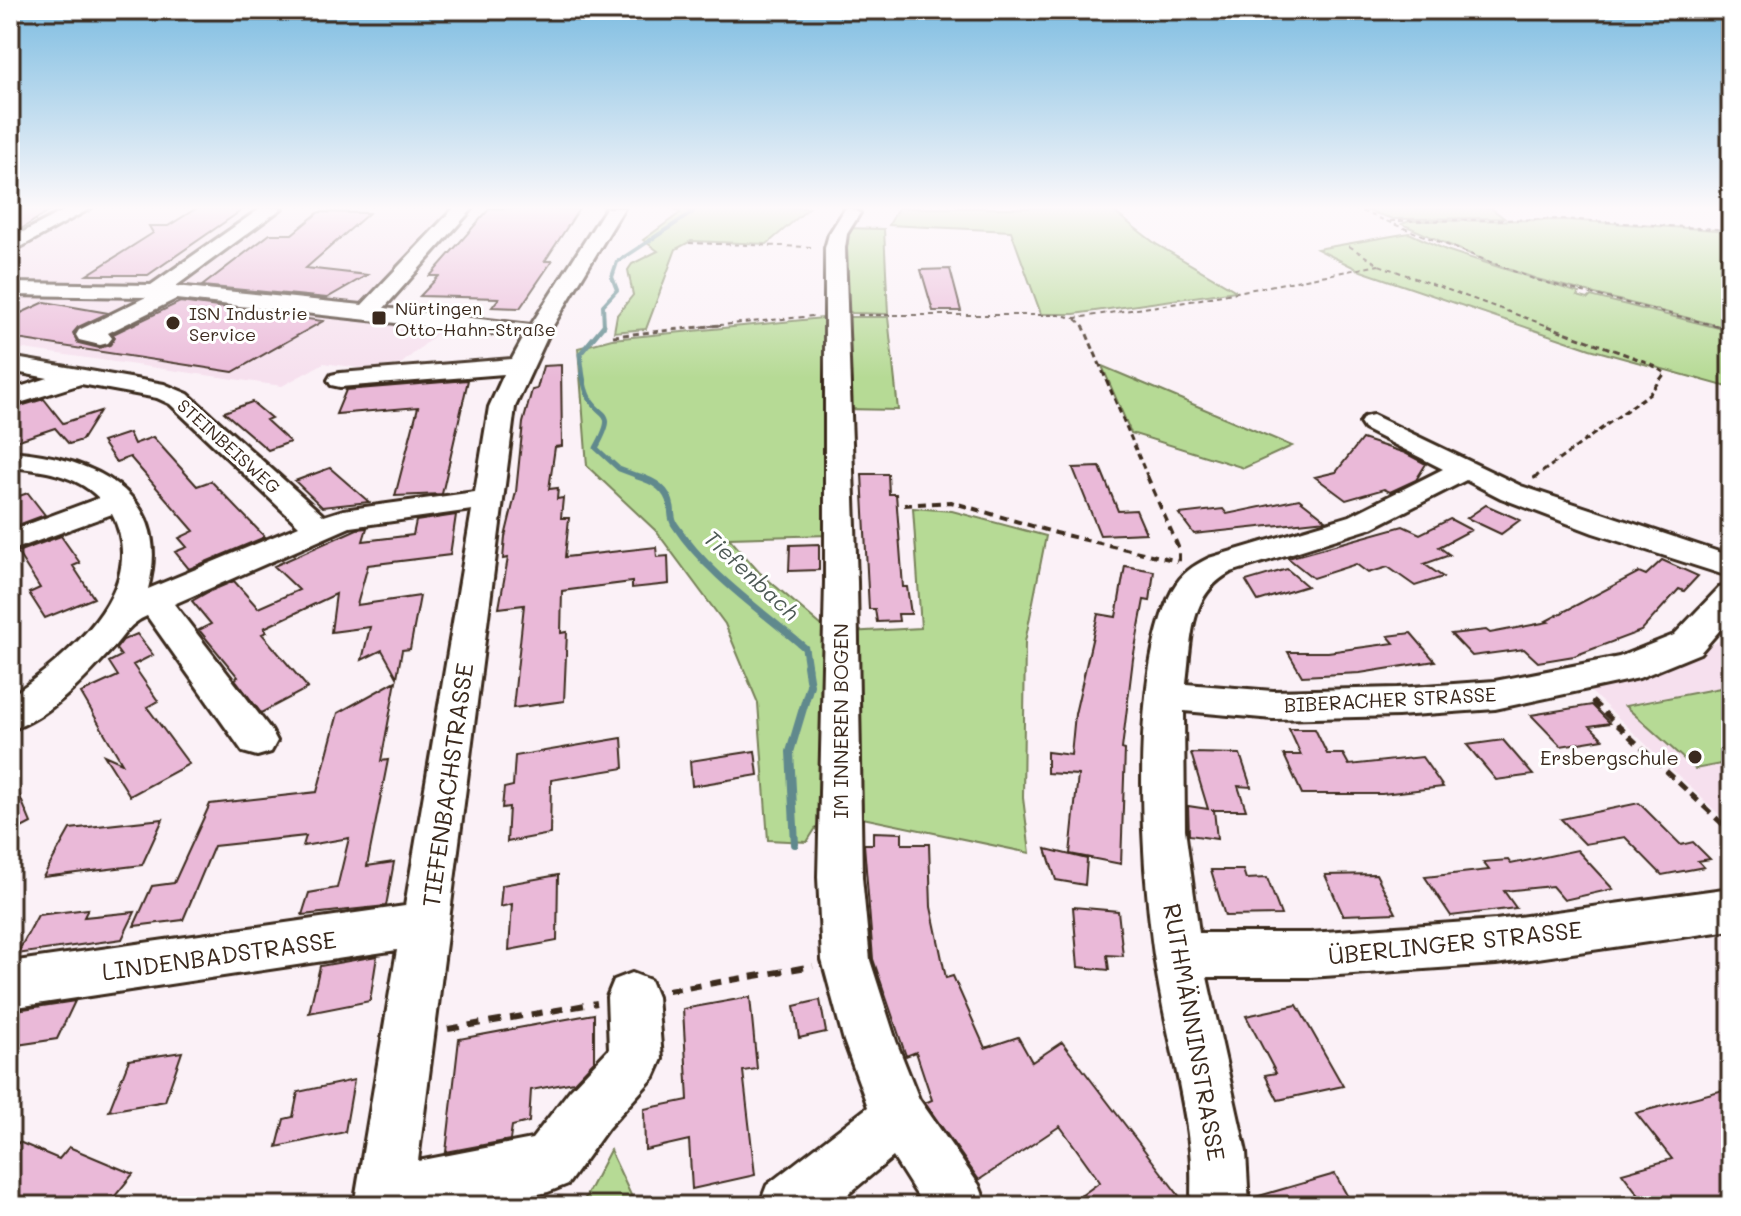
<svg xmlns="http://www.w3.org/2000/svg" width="1741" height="1216" font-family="Mali,sans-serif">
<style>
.built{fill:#f6e0ee}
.green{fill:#b6da95;stroke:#78825a;stroke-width:2}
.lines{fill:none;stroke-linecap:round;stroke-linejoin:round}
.stream-far3{stroke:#61898d;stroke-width:4}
.stream-far2{stroke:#61898d;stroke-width:5}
.stream-far1{stroke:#61898d;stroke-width:7}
.stream{stroke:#61898d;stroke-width:8}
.building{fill:#eab9d8;stroke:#3b2a1e;stroke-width:2}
.minor-casing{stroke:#3b2a1e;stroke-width:6}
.path-far4{stroke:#3b2a1e;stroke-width:2;stroke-dasharray:5 4;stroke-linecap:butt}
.path-far3{stroke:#3b2a1e;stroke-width:3;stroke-dasharray:6 4;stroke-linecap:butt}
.path-far2{stroke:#3b2a1e;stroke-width:4;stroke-dasharray:8 6;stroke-linecap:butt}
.path-far1{stroke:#3b2a1e;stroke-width:5;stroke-dasharray:10 7;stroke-linecap:butt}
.path{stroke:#3b2a1e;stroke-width:6;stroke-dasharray:12 9;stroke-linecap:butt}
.minor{fill:#fff;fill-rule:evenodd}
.poi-dot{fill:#3b2a1e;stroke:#fff;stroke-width:3}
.labels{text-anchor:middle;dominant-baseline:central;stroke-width:6;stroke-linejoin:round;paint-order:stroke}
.far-poi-label{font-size:18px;fill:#3b2a1e;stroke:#fff;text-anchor:start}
.far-street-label{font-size:18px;fill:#3b2a1e;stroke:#fff}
.street-label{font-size:20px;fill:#3b2a1e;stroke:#fff}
.poi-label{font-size:20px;fill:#3b2a1e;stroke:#fff;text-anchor:end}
.water-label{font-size:22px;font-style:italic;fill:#4e5a56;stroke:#fff}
.near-street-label{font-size:24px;fill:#3b2a1e;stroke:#fff}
</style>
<rect width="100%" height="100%" fill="#fbf1f7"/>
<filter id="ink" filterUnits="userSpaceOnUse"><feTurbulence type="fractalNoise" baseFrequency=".0125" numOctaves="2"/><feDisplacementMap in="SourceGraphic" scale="16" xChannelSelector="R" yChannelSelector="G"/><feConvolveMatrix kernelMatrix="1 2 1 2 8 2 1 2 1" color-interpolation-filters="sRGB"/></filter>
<g filter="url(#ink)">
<path class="built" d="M86 208H453L352 316 443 329 401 364 367 369 324 363 282 386 10 347V301L37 284H10V252Z
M1731 631V826L1587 688 1648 676 1725 638Z"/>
<path class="green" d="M673 208H809L767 244 691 241 676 249 646 329 614 332 617 315 633 295 628 270 632 264 658 251 643 240 680 213Z
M898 208H1109L1156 244 1236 291 1074 314H1041L1011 231 889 225Z
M1359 208H1491L1504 218 1393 219Z
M1565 220 1731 231V329L1537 279 1488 262 1402 224 1409 221Z
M846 228 884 229 888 314 852 313 840 307Z
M1409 233 1446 250 1579 293 1577 296 1588 299 1591 296 1731 331V388L1590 349 1361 271 1317 249Z
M832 317 829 535 729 538 759 572 822 626 824 815 807 842 768 840 758 703 725 624 656 531 587 466 578 348 612 339Z
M850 317H888L898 410 843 409 845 319Z
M1102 366 1292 446 1244 468 1131 433Z
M913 508 952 511 1046 536 1025 642 1023 798 1030 853 848 815V632L921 628Z
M1731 686V762L1695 769 1625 706Z
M610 1150 636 1206H581Z"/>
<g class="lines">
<path class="stream-far3" d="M604 327 603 305 617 290 612 277 617 262 693 212 685 208"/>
<path class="stream-far2" d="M604 325 580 354C582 366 582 381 587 393 597 421 620 405 596 448L619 469 643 478"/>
<path class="stream-far1" d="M637 476C654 481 668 489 671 507 672 514 671 520 675 525 707 574 761 610 805 648L808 668"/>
<path class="stream" d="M795 844 790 752 810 685 807 666"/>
</g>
<path class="building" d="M22 208H54L10 236V209Z
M197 208H245L148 275H87L153 233 149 226H168Z
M490 208 579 209 545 261H552L520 308 492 307 499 298 420 296 439 276H430Z
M319 212 369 213 306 268 367 275 327 298 202 286 270 234H292Z
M950 269 961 311H933L921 270Z
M45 302 108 313 78 327 73 333 78 343 99 348 110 345 115 338 113 334 180 302 323 321 233 372 10 338V318Z
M561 365 562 446 555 447 549 489 558 488 557 499 563 498 561 518H569L565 557 656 547 657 557 668 556 669 584 632 588V582L562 591 561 633 567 632 564 701 513 708 524 605 499 608 508 558 503 559 505 537 516 492 523 423 532 390 537 389 543 366Z
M468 380 442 494 395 496 418 407 336 414 346 390Z
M44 399 63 423 100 411 82 440 69 444 55 428 10 443V409Z
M252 402 271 418 266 420 290 442 268 450 224 412Z
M129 433 134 444 153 437 197 486 211 481 265 537 189 569 175 552 187 547 179 538 194 531 130 457 116 462 102 442Z
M1362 439 1405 453 1426 464 1416 480 1390 492 1384 489 1346 500 1315 477 1336 472Z
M1100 467 1118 511 1136 510 1146 533 1100 535 1073 468Z
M330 468 369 502 322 507 295 481Z
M862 474H888L889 494H896L903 587H907L911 614H898L899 621 877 622 875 609H869Z
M28 493 45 515 10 528V499Z
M1299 499 1326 520 1194 534 1179 514 1223 509 1227 514Z
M1486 505 1520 520 1501 534 1467 518Z
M456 515 450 555 368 565 357 605 420 596 410 649 402 650 397 677 382 650 362 660 370 627 331 632 336 594 264 628 267 632 262 634 308 688 261 713 235 679 238 677 199 630 211 624 192 601 208 592 234 581 258 608 299 590 274 566 357 529 367 528 363 541 413 535 416 521Z
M1450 519 1471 530 1439 547 1450 555 1424 564 1443 577 1415 586 1388 567 1368 573 1356 564 1313 578 1288 558 1403 526 1420 534Z
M61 536 80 563 73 566 94 598 45 618 29 593 40 588 17 552Z
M819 544V570L789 571 790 545Z
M1662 560 1698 576 1684 591 1679 589 1641 631 1574 656 1538 662 1524 649 1472 656 1451 634 1486 630 1490 633 1548 622 1546 621 1639 572 1646 575Z
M1125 566 1154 571 1150 601 1144 600 1133 659 1122 749 1125 750 1121 864 1070 854 1078 775 1047 773V752L1071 755 1075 714 1098 614 1116 617Z
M1287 569 1307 586 1258 601 1246 581Z
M1411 633 1435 661 1360 673 1302 676 1288 652H1328L1394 643 1388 636Z
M137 634 153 655 133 665 158 701 147 707 189 764 130 796 104 755 122 763 81 693 118 676 109 662 121 656 116 649 123 640Z
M396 681 381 761 388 760 367 866 394 862 386 906 302 915 309 893 337 888 349 838 303 846 306 836 214 846 183 920 134 926 152 886 174 883 210 804 317 792 338 713Z
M1592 705 1610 723 1590 726 1603 739 1561 746 1531 715Z
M1289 729H1315L1327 754H1343L1349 765 1422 757 1443 787 1382 794H1302L1284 755H1301Z
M622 738 624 768 551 780 550 834 507 842 509 807 502 808 504 788 513 786 515 756Z
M1503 740 1533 775 1496 780 1467 745Z
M755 751 758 775 692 786 690 761Z
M1191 753 1240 754 1251 787 1238 786 1246 810H1211H1214L1217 839 1189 835 1188 806 1208 809Z
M10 773 31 823 10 834Z
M1639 803 1681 845 1693 842 1710 859 1698 861 1704 867 1662 875 1625 837 1585 844 1561 819Z
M163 819 142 865 43 877 70 829Z
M873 832 902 833V844H929L931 907 946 978 953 976 985 1048 1018 1037 1032 1062 1062 1042 1180 1197 1168 1206H1067L1100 1182 1060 1126 979 1180 925 1103 932 1100 916 1052 906 1056 873 959 864 844H873Z
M1046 849 1087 859 1085 885 1056 880Z
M1577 850 1613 889 1564 900 1552 886 1504 891 1516 908 1451 916 1425 877 1489 870 1483 862 1508 860 1511 864Z
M1211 870H1243L1246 879 1267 878 1281 915 1225 916Z
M1376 874 1396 913 1343 915 1325 875Z
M558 875 557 941 509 950 512 904 500 907 502 885Z
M1073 907 1118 911 1123 956 1107 955 1109 970 1078 967Z
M88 909 84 917 135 912 122 939 17 954 38 915Z
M377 956 370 1001 309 1013 320 966Z
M750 997 757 1069 743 1071 755 1175 692 1189 689 1140 645 1150 644 1109 688 1100 683 1009Z
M820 1000 826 1032 799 1038 794 1006Z
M75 1001 57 1039 10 1046V1011Z
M1297 1005 1343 1086 1278 1100 1265 1075 1276 1073 1246 1016Z
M594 1014V1061L574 1082 531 1090 529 1122 512 1126 510 1140 446 1152 459 1039Z
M182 1052 165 1101 109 1111 129 1060Z
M354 1080 345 1132 277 1147 284 1119 293 1117 298 1092Z
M1731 1088V1206H1647L1622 1173 1672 1159 1636 1113Z
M19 1142 59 1159 69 1147 133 1174 107 1206H10V1151Z
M1335 1174 1353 1206H1252V1198Z"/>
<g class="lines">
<defs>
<path id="minor" d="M69 208H91L10 253V239Z
M261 208H282L176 286 362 305 454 208H473L384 308 531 325 606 208H624L551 329 515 407 418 1161 532 1139 570 1090 609 1049 607 997 614 980 632 973 650 980 657 997 662 1059 654 1077 608 1128 568 1184 548 1192 479 1206H354L397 950 10 1008V962L405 906 472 510 350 527 174 604 271 730 277 741 271 752 257 756 243 752 147 616C130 623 124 635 112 649 85 679 49 718 10 730V697C64 658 152 592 112 514L10 551V531L99 498C75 474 42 470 10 467V451C91 457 174 492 148 589L299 526 170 404 157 398 81 384 10 406V390L48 378 10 371V357L164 384 188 394 324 516 343 510 475 492 489 407 504 374 340 387 331 385 328 380 331 375 340 373 512 359 524 337 176 299 108 333 112 338 108 343 100 345 79 340 76 335 79 330 146 297 10 295V283L151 285Z
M850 208 860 213 847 234 845 248 857 582 862 877 870 960 896 1041 919 1099 979 1185 987 1206H924L893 1157 834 1206H759L767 1185 868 1107 844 1041 822 960 818 877 825 582V248L829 234 845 209Z
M1373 415 1521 486 1731 556V577L1593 533 1501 498 1466 480 1372 528 1231 572C1188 595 1192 640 1186 684L1273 691 1398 688 1495 681 1619 657 1674 635 1719 588 1731 585V617L1700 653 1639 678 1495 709 1398 716 1273 719 1184 711 1185 829 1199 933H1310L1496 920 1731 888V930L1496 964 1310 977H1207L1246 1152 1249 1206H1191C1191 1188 1192 1169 1190 1151 1183 1085 1163 1021 1154 955 1141 861 1129 673 1173 589 1182 573 1193 566 1209 558L1350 516 1443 469 1364 429 1360 423 1364 417Z"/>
</defs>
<use href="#minor" class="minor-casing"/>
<path class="path-far4" d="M1353 208 1536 280 1721 327
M1390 221 1564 219 1731 230
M689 243 812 247
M1349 246 1379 265 1551 327
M858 315H1059L1075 318 1185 302 1379 265
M1076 319 1085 327
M700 327 813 316"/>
<path class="path-far3" d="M1083 325 1148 478
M1713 325 1731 330
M613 336 720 325
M1534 478 1650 393 1665 373 1649 363 1545 325"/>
<path class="path-far2" d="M1147 476 1179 549V562
M1533 478 1537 476
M904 505 951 502 1056 533 1178 561"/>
<path class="path-far1" d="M1592 701 1731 832"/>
<path class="path" d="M668 991 813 966
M448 1029 597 1003"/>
<use href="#minor" class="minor"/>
</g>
</g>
<linearGradient id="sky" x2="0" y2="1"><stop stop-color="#7cbce1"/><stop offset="0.55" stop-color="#fdf9fb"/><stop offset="1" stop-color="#fdf9fb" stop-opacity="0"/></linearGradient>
<rect width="1741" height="378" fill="url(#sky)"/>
<g class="poi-dot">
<rect x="371" y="310" width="16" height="16" rx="4"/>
<circle cx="173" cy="323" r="8"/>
<circle cx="1695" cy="757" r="8"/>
</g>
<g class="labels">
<g class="far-poi-label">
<text x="395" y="308">Nürtingen<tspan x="395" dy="21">Otto-Hahn-Straße</tspan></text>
<text x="189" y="313">ISN Industrie<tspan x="189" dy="21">Service</tspan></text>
</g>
<g class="far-street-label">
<text transform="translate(229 446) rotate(42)">STEINBEISWEG</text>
</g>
<g class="street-label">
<text transform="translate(1390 699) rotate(-3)">BIBERACHER STRASSE</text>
<text transform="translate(840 721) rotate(-90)">IM INNEREN BOGEN</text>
</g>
<g class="poi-label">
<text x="1679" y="757">Ersbergschule</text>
</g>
<g class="water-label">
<text transform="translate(752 575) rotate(43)">Tiefenbach</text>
</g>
<g class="near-street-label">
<text transform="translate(447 785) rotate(-82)">TIEFENBACHSTRASSE</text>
<text transform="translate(1455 942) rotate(-6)">ÜBERLINGER STRASSE</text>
<text transform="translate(219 955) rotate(-8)">LINDENBADSTRASSE</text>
<text transform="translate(1195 1032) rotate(80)">RUTHMÄNNINSTRASSE</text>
</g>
</g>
<rect width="1741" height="1216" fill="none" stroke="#fff" stroke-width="40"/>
<rect x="20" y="20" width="1701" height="1176" fill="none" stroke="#3b2a1e" stroke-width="3" filter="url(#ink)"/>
</svg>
